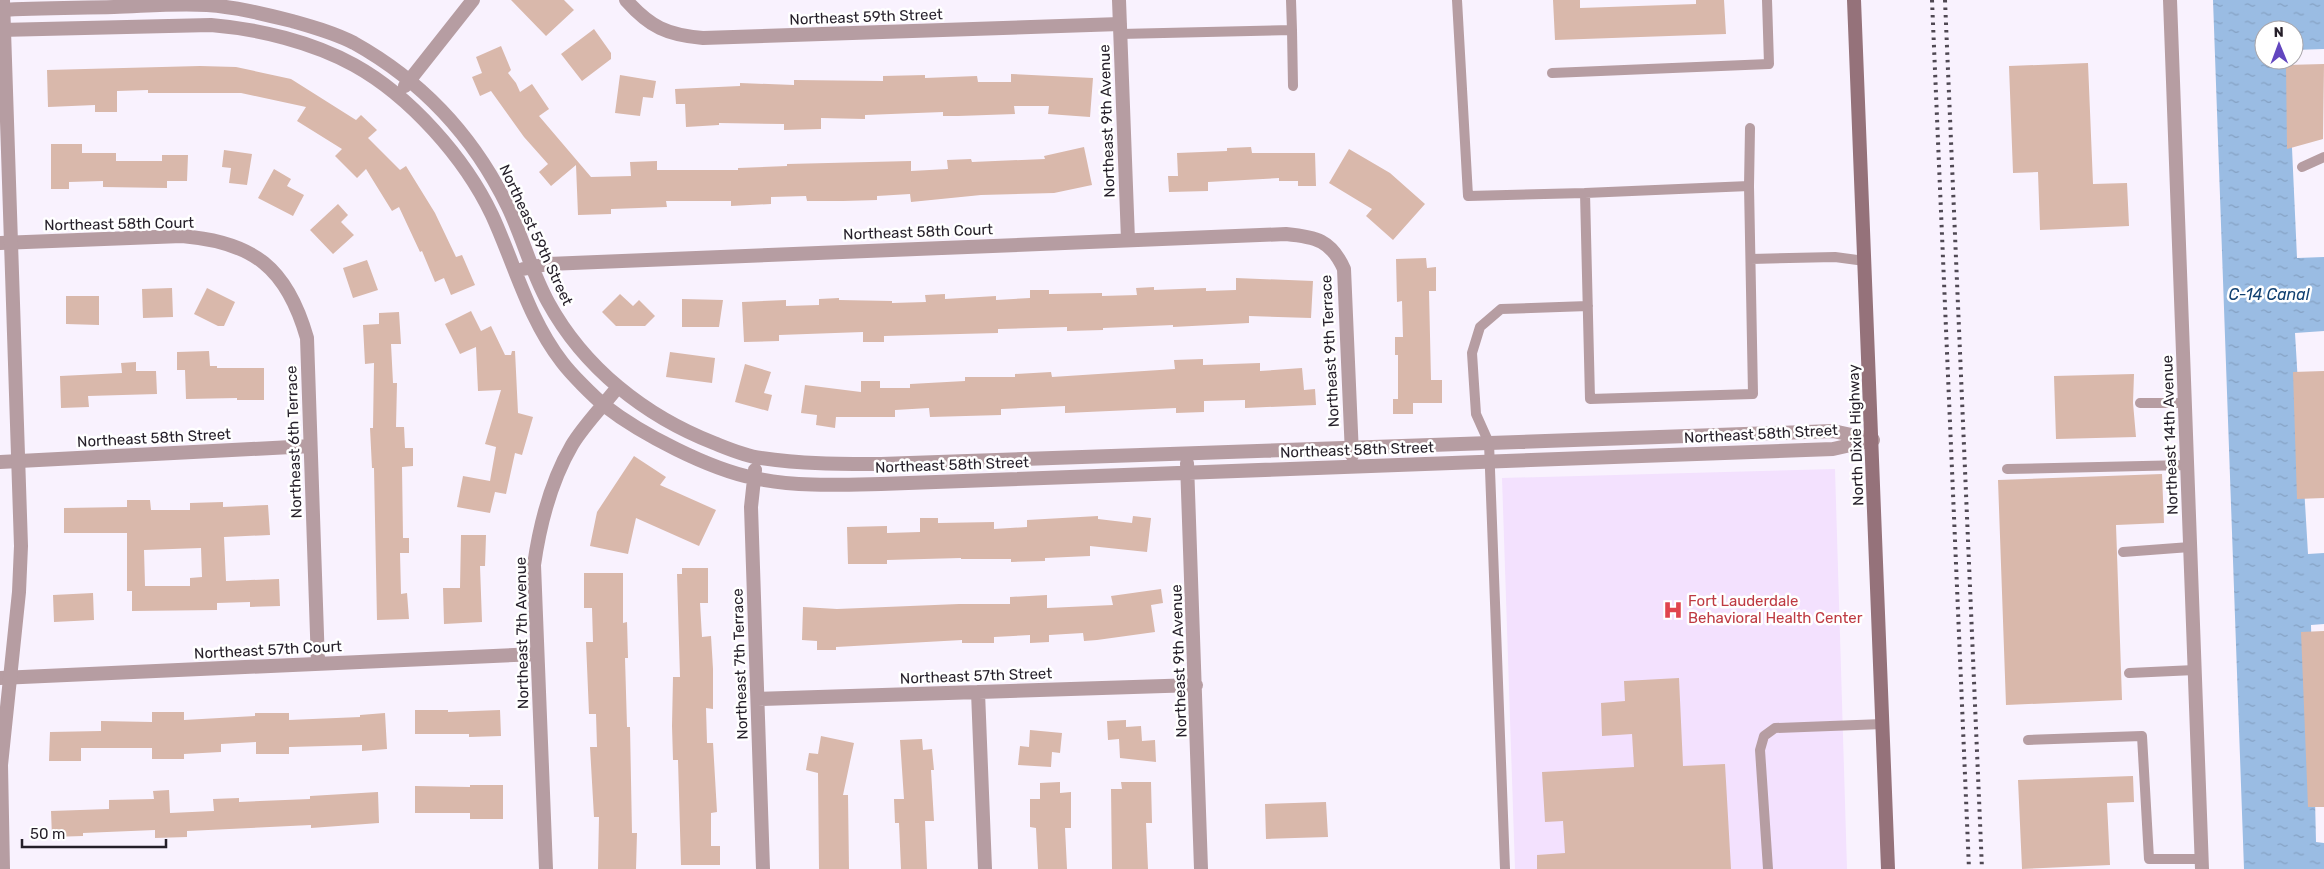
<svg xmlns="http://www.w3.org/2000/svg" width="2324" height="869" font-family="Rubik,sans-serif">
<style>
.built{fill:#f3e1fe}
.water{fill:url(#water-ripples)}
.building{fill:#d9b8ab;fill-rule:evenodd}
.lines{fill:none;stroke-linecap:round;stroke-linejoin:round}
.service{stroke:#b69da2;stroke-width:10}
.minor{stroke:#b69da2;stroke-width:14}
.tertiary{stroke:#b69da2;stroke-width:14}
.secondary{stroke:#95727a;stroke-width:14}
.rail{stroke:#4f4853;stroke-width:4;stroke-dasharray:2.5 5;stroke-linecap:butt}
.labels{text-anchor:middle;dominant-baseline:central;stroke-width:5;stroke-linejoin:round;paint-order:stroke}
.street-label{font-size:15px;fill:#251f29;stroke:#fff}
.health-label{font-size:15px;fill:#be3a42;stroke:#fff;text-anchor:start}
.water-label{font-size:16px;font-style:italic;fill:#134272;stroke:#fff}
</style>
<defs>
<pattern id="water-ripples" width="26" height="14" patternUnits="userSpaceOnUse" patternTransform="scale(1.25)"><rect width="26" height="14" fill="#9abce3"/><path d="M2 4q2-2 4 0t4 0M15 11q2-2 4 0t4 0" fill="none" stroke="#85a1c3"/></pattern>
</defs>
<rect width="100%" height="100%" fill="#f9f2fe"/>
<path class="built" d="M1835 469 1847 869H1515L1502 478Z"/>
<path class="water" d="M2213 0H2324V49L2294 50V30H2264V60H2288L2297 258 2324 257V331L2295 333 2308 554 2324 553V624L2311 625 2316 842 2324 843V869H2244Z"/>
<path class="building" d="M511 0H564L574 10 546 36Z
M1553 0H1580V8L1696 4V0H1724L1726 34 1555 40Z
M594 29 611 53V59L582 81 561 54Z
M501 46 511 70 508 73 516 83 520 92 532 84 549 109 539 116 591 177 631 176 630 162 657 161V170H738V168L787 166V164L911 161V171L948 169 947 160 971 159 972 162 1045 159 1044 156 1084 147 1092 185 1054 193 981 195 911 202 910 194 877 196V200L843 201H807L806 196 771 197V204L731 206V201H666L667 207 611 209V214L578 215 576 165 551 186 539 172 548 164 524 137 491 91 480 96 472 77 482 73 476 57Z
M2088 63 2093 184 2127 183 2129 226 2040 230 2038 172 2013 173 2009 66Z
M2324 64 2323 139 2287 149 2286 65Z
M200 66 236 67 291 79 356 120 361 115 377 130 368 138 400 170 406 166 435 213 456 257 462 255 475 285 451 295 444 278 435 282 422 251 420 252 399 207 392 211 366 169 357 178 335 156 342 149 297 121 306 107 241 93H148V90L117 91V112H95V105L48 107 47 70Z
M1011 74 1093 78 1090 117 1048 114 1049 106H1014L1015 114 958 116H943V112L865 115V119L821 118V129L784 130V124L719 123V125L686 127 685 104H676L675 89 740 86V83L794 85V80L883 81V76L925 75V78L977 76 978 82H1011Z
M620 75 656 81 653 98 643 97 640 116 615 113Z
M51 144H82V153H116V161H162V155H188L187 181H167V188L103 187V181L69 182V189H51Z
M1251 147 1252 153H1315L1316 186H1298V181H1279V178L1208 182V191L1169 192 1168 176H1178L1177 153 1227 151V148Z
M1349 149 1390 173 1425 204 1393 240 1366 216 1372 209 1329 183Z
M224 150 252 154 247 185 229 183 231 168 222 167Z
M274 169 291 179 287 186 304 195 293 216 258 198Z
M338 204 348 215 341 222 354 235 333 254 310 230Z
M1426 258 1427 268 1436 267V291H1429L1431 380H1442V403H1413V414H1393V399H1398V355H1395V337H1403L1402 301 1397 302 1396 259Z
M367 260 378 290 353 298 343 268Z
M1236 278 1313 281 1311 318 1249 316V323L1173 327V325L1103 328V330L1067 331V327L998 329V333L884 336V342H863V332L779 335V341L744 342 742 302 786 300V306L819 305V299L839 298V300L892 301V303L926 302 925 295 945 294V299L996 296V300L1030 298V290H1049V294L1102 293V296L1137 295 1136 288 1154 287V290L1206 288V291L1236 290Z
M172 288 173 317 143 318 142 289Z
M207 288 235 302 224 326H218L194 314Z
M620 294 633 306 639 300 655 316 645 326H616L602 312Z
M66 296H99V325L66 324Z
M682 299 723 300 719 327H682Z
M471 311 481 331 491 326 505 355H511L512 351H515L518 413 533 417 522 455 515 453 506 494 495 492 490 513 457 507 463 476 490 481 496 447 485 444 501 390 478 391 476 347 460 354 445 324Z
M399 312 401 344H391L393 383H397L396 427H404L405 448H413V466L402 467 403 538H409V553H400L401 594 407 593 409 619 377 620 374 468H372L370 428H373L374 363 365 364 363 325 379 324V313Z
M209 351 210 366H217V368H264V400H237V398L186 399 185 370H177V352Z
M670 352 715 358 712 383 666 377Z
M1203 359V365L1260 363V371L1302 368 1304 390 1315 389 1316 405 1245 408V400L1204 401V412L1176 413V408L1065 413V406L1001 409V415L930 417 929 408 895 410V417H836L835 428 816 425 817 415 801 413 805 385 861 392V381H880V388H910V384L965 381V377H1015V374L1051 372 1052 377 1175 369 1174 360Z
M136 362V371H156L157 394 88 396 89 407 61 408 60 376 122 373 121 363Z
M745 364 771 372 764 393 772 395 768 411 735 402Z
M2324 371V498L2297 499 2293 372Z
M2134 374 2133 403 2136 437 2056 439 2054 376Z
M634 456 666 477 660 485 716 510 699 546 636 518 628 554 590 546 597 512Z
M2162 474 2164 523 2116 525 2122 700 2006 705 1998 480Z
M127 500H150L151 510H190V503L223 502V507L268 505 270 535 224 537 226 581 279 579 280 606 250 607V602L217 603V610L132 611V591H127V533H64V508L127 507ZM201 548 202 577 190 578V586H145L144 550Z
M1098 516V519L1132 523 1133 516 1151 518 1147 552 1090 546V556L1045 558V561L1011 562V559H961V558L887 560V564H848L847 527 887 526V533L920 532V518H938V523L994 522V529L1027 527V520Z
M461 535H486L485 566H480L482 622 444 624 443 588H460Z
M682 568H708V603H700L702 637 711 636 713 669V709L706 708 707 743H713L717 812 711 813V846H720V865H681L678 760H673L672 726 673 677H680L677 574H682Z
M584 573H623V623L627 622 628 658H625L627 727H630L632 833H637L636 869H598L599 817H594L590 747H597L596 714H589L586 642H593L592 608H584Z
M1161 589 1163 603 1151 605 1155 632 1097 640 1084 641 1083 633 1049 635V642L1030 643V635L994 637V643H962V640L836 647V650H817V641L802 640 803 607 837 609 959 604H1010V597L1047 595V608L1113 605 1111 596Z
M93 593 94 620 54 622 53 595Z
M2324 631V807H2308L2301 632Z
M1679 678 1683 766 1725 764 1731 869H1537V855L1565 853 1563 821 1545 822 1542 772 1634 767 1632 734 1602 736 1601 703 1625 701 1624 681Z
M415 710H448V712L500 710 501 736 469 737V734H415Z
M152 712H184V720L255 716V713H289V720L360 717V715L385 713 387 749 362 751V745L289 747V754H256V742L221 744V752L184 754V759H152V748H81V761H49L50 732 101 731V721L152 722Z
M1126 720V727L1141 726 1142 741 1155 740 1156 762 1120 758 1119 739 1108 740 1107 721Z
M1030 730 1062 733 1060 753 1052 752 1051 767 1018 765 1020 746 1029 747Z
M821 736 854 743 843 795H848L849 869H819L818 773 806 770 809 753 818 754Z
M922 739 923 750 932 749 934 770H931L934 821H925L927 869H901L899 823H895L894 799H904L900 740Z
M2133 776 2134 802 2107 803 2110 865 2022 869 2018 780Z
M1060 782V793L1071 792V828H1065L1067 869H1038L1036 828 1030 827V799H1040V783Z
M1121 782H1151L1152 823H1146L1148 869H1112L1111 789H1122Z
M470 785H503V819H470V813H415V786L470 787Z
M169 790 170 813 214 811 213 799 239 798V802L310 799V796L378 792 379 823 311 828V825L187 831V837L155 838V830L83 833V836L52 837 51 811 109 809V800L154 799 153 791Z
M1326 802 1328 837 1266 839 1265 804Z"/>
<g class="lines">
<path class="service" d="M1457 0 1468 196 1585 193
M1292 30 1293 86
M1120 34 1292 30 1291 0
M1552 73 1769 64 1767 0
M2302 167 2324 157
M1749 186 1585 193 1590 399 1753 394 1749 186 1750 128
M1751 259 1835 257 1865 261
M2140 403H2185
M2007 469 2187 465
M2123 552 2190 547
M2129 673 2195 670
M2028 740 2142 736 2149 859H2201
M1505 869 1489 443 1476 414 1474 384 1472 353 1480 327 1501 309 1588 306
M1768 869 1760 750 1764 736 1775 728 1883 724"/>
<path class="minor" d="M626 0C650 27 667 35 703 38L1120 24
M1119 0 1128 240
M2170 0 2202 869
M0 10C38 8 76 8 114 7 145 6 176 3 207 5 236 7 264 14 292 21 313 27 335 33 354 43 422 81 474 137 508 207 523 238 531 271 548 302 584 368 645 416 714 443 729 449 745 456 761 458 800 464 841 464 881 464L1833 431 1870 439
M0 30 211 25C259 29 312 42 354 65 410 96 465 158 492 215 515 265 528 318 562 362 571 374 593 396 605 406 641 434 709 469 754 478 796 487 839 485 881 484L1833 449 1873 440
M405 86 473 0
M0 243 182 236C254 242 287 268 307 338L318 664
M523 269 548 264 1286 234C1316 237 1331 240 1344 269L1352 455
M0 462 310 446
M1187 463 1201 869
M755 470 751 507 763 869
M0 678 537 654
M978 692 985 869
M758 699 1196 685
M546 869 534 565C540 523 551 481 572 445 584 425 603 406 617 388"/>
<path class="tertiary" d="M3 869 1 765 19 592 21 546 3 0"/>
<path class="secondary" d="M1854 0 1888 869"/>
<path class="rail" d="M1932 0 1969 869
M1945 0 1982 869"/>
</g>
<defs>
<symbol id="hospital-bare" viewBox="-9 -9 18 18"><path d="M-5-5h3v3.5h4V-5h3V5h-3V1.5h-4V5h-3Z" fill="#e0444e" stroke="#fff" stroke-width="2.5" paint-order="stroke"/></symbol>
</defs>
<g fill-rule="evenodd">
<use href="#hospital-bare" x="1659" y="596" width="28" height="28"/>
</g>
<g class="labels">
<g class="street-label">
<text transform="translate(866 17) rotate(-2)">Northeast 59th Street</text>
<text transform="translate(1107 121) rotate(-92)">Northeast 9th Avenue</text>
<text transform="translate(119 224) rotate(-1)">Northeast 58th Court</text>
<text transform="translate(918 232) rotate(-2)">Northeast 58th Court</text>
<text transform="translate(536 235) rotate(65)">Northeast 59th Street</text>
<text transform="translate(1330 351) rotate(-93)">Northeast 9th Terrace</text>
<text transform="translate(1761 434) rotate(-3)">Northeast 58th Street</text>
<text transform="translate(1856 435) rotate(-92)">North Dixie Highway</text>
<text transform="translate(2170 435) rotate(-92)">Northeast 14th Avenue</text>
<text transform="translate(154 438) rotate(-3)">Northeast 58th Street</text>
<text transform="translate(294 442) rotate(-92)">Northeast 6th Terrace</text>
<text transform="translate(1357 450) rotate(-2)">Northeast 58th Street</text>
<text transform="translate(952 465) rotate(-2)">Northeast 58th Street</text>
<text transform="translate(522 633) rotate(-91)">Northeast 7th Avenue</text>
<text transform="translate(268 650) rotate(-3)">Northeast 57th Court</text>
<text transform="translate(1179 661) rotate(-92)">Northeast 9th Avenue</text>
<text transform="translate(740 664) rotate(-92)">Northeast 7th Terrace</text>
<text transform="translate(976 676) rotate(-2)">Northeast 57th Street</text>
</g>
<g class="health-label">
<text x="1688" y="601">Fort Lauderdale<tspan x="1688" dy="17">Behavioral Health Center</tspan></text>
</g>
<g class="water-label">
<text x="2269" y="294">C-14 Canal</text>
</g>
</g>
<g transform="translate(2279 45) rotate(359)"><circle r="24" fill="#ffffff" stroke="#a8a5a9"/>
<path d="M0-4L9 19L0 12L-9 19Z" fill="#6246bf"/>
<text y="-8" font-size="14" font-weight="bold" text-anchor="middle" fill="#251f29">N</text>
</g>
<path d="M22 839v8h144v-8" fill="none" stroke="#251f29" stroke-width="2.5"/>
<text x="30" y="839" font-size="15" fill="#251f29" stroke="#ffffff" stroke-width="4" paint-order="stroke">50 m</text>
</svg>
